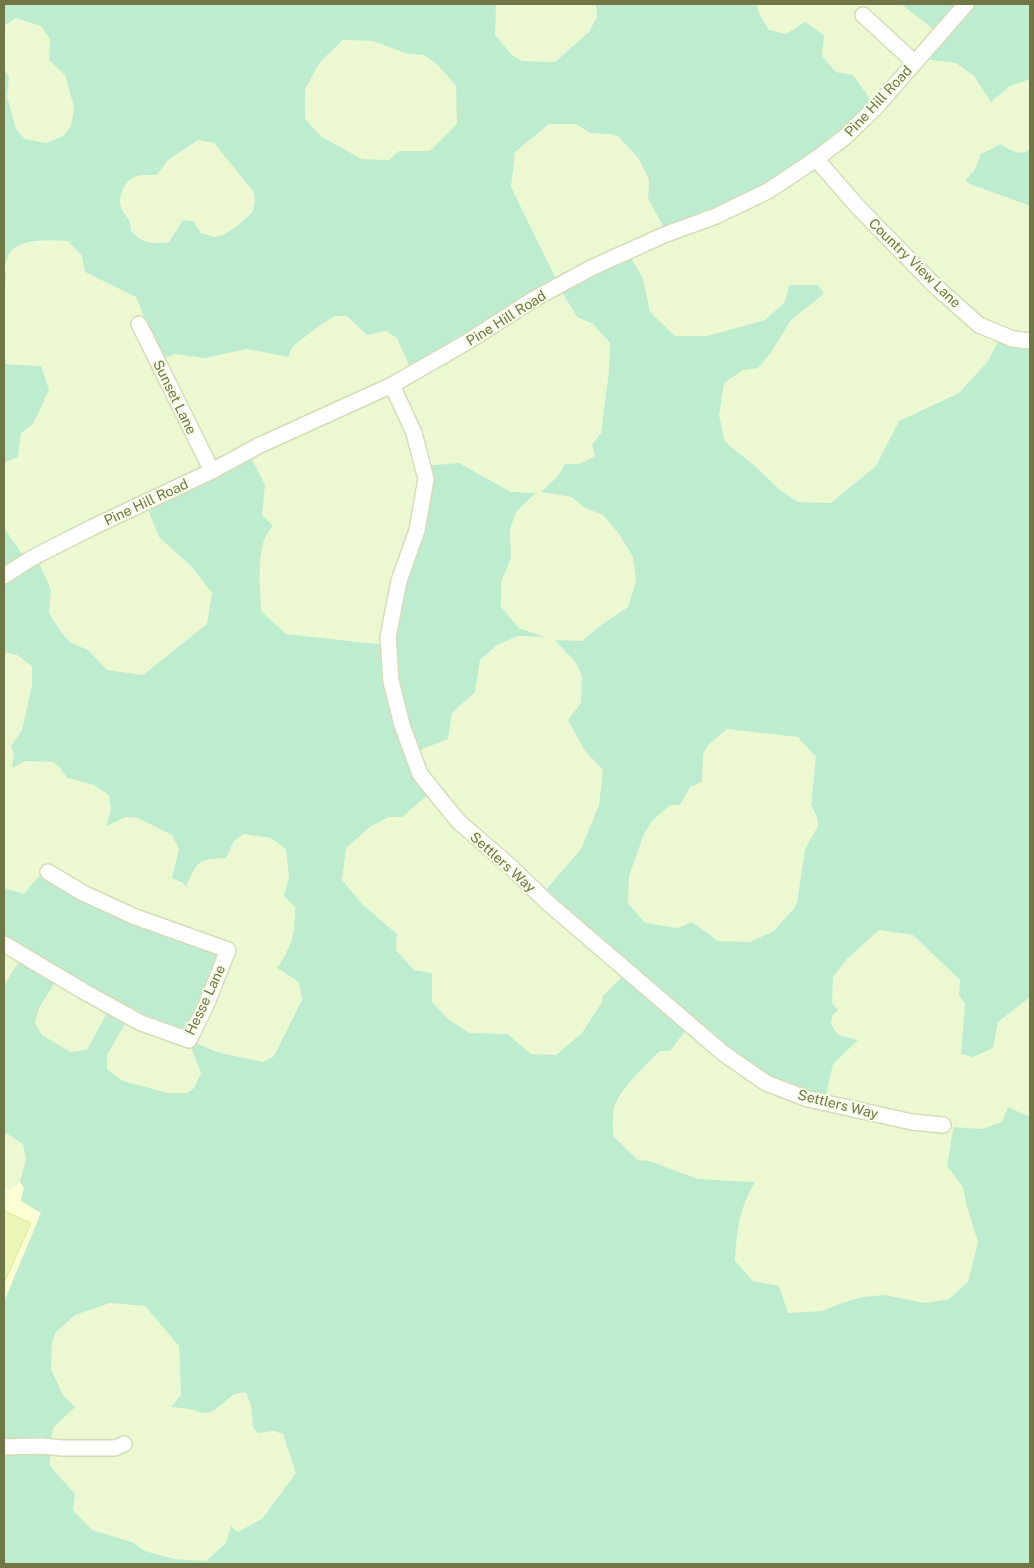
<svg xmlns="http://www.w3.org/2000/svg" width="1034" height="1568" font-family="'Public Sans',sans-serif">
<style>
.residential{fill:#ecf8d1}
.commercial{fill:#fcffd3}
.green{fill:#beecce;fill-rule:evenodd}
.building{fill:#ebf5b6;stroke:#dde995}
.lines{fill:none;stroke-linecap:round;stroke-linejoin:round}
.minor-casing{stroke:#d5ddb7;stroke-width:18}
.minor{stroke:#fff;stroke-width:15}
.labels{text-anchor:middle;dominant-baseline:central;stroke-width:4;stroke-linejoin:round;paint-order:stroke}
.street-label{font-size:14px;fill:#717646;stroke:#f7ffe8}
</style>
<rect width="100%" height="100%" fill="#f3fee0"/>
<path class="residential" d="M496 4H596L597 17 589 32 555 62 522 61 513 55 494 35Z
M756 4H901L937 32 924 59 956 63 974 76 991 102 1010 86 1030 79V150L1027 152 981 154 974 171 970 184 1030 206V335L1001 334 988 361 959 393 899 421 876 466 831 504 798 502 780 490 756 467 724 442 719 415 724 383 743 370 770 354 791 320 820 297 824 293 818 285 785 302 765 320 707 336H675L650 312 643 279 558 283 511 187 515 152 549 124H576L590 133 610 134 618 136 639 159 649 180 648 198 853 75 836 72 822 56 786 34 769 30 760 15Z
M16 18 41 25 50 39 49 60 65 75 74 107 71 126 63 136 46 143 25 139 16 129 7 96 9 77 4 69V26Z
M344 40 373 41 408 54 424 55 437 64 456 86 458 124 430 151H399L389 160 362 159 322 137 305 119V89L320 62Z
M198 140 214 143 254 192 255 202 252 213 236 227 223 235 214 237 201 233 193 221 169 242 155 244 139 240 131 231V221L120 206V198L125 183 135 175H157L168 160Z
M46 241H68L82 256 86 272 136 297 149 329 173 354 205 358 247 349 288 357 293 346 319 326 335 316H348L367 335 386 331 397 338 411 369 559 287 577 317 593 324 610 344 609 371 601 433 592 445 595 456 579 464H565L558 476 541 492 572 497 585 508 603 515 619 534 634 557 636 581 628 607 601 625 582 641 556 640 576 663 582 676 581 703 585 751 603 770 599 805 581 849 543 893 626 973 602 1002 582 1033 556 1055 531 1054 507 1034 470 1033 449 1021 432 1002V973L414 970 396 950 397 934 363 905 342 880 346 848 370 827 389 817 412 753 447 739 452 713 475 692 480 660 497 645 518 636 543 637 519 628 501 608V582L511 558 510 529 516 512 534 496 511 492 459 463 386 645 286 634 261 611 260 555 268 531 262 516 265 485 159 537 191 566 212 593 207 624 143 675 107 670 88 650 71 643 61 632 49 613 51 590 4 528V463L18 457 21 433 33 424 34 365 4 364V281H6V261L13 249 24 243Z
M4 652 17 655 32 666V685L22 730 11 746 25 761 53 762 59 766 67 778 94 785 109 795 111 810 106 825 126 817 138 818 172 835 179 849 172 878 183 883 186 887 195 866 202 860 226 858 234 841 245 834 271 838 287 849 289 877 284 896 295 907 296 921 288 953 277 968 299 982 302 1001 274 1056 263 1062 220 1053 188 1040 201 1073 194 1088 187 1093H168L123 1081 107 1069V1055L129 1017 38 877 24 894 4 888Z
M727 729 799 737 816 757 811 805 818 826 805 849 797 903 774 931 750 942 718 941 692 922 678 928 645 923 628 903 629 876 644 834 652 821 670 805H680L690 787 702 782V754L708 745Z
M879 930 913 935 960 980 959 995 965 1003 961 1054 993 1048 998 1022 1030 997V1117L1008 1107 1003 1122 982 1129 955 1127 948 1166 963 1187 967 1207 978 1242 968 1282 949 1299 925 1303 884 1295 862 1297 842 1303 822 1311 787 1313 779 1286 753 1281 735 1261 737 1227 746 1197 755 1182 698 1179 649 1161 638 1160 613 1136 614 1107 622 1094 642 1067 689 1025 825 1100 833 1064 858 1040 838 1035 831 1023 833 977 847 959Z
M4 945 23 957 4 985Z
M59 977 110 1007 87 1050 70 1053 42 1035 35 1021 40 1006Z
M4 1132 23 1144 26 1159 20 1182 10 1190 4 1187Z
M110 1303 145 1306 179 1346 181 1395 172 1407 192 1410 203 1413 218 1409 229 1397 239 1392 246 1393 251 1405 253 1427 258 1433 274 1431 283 1434 296 1473 262 1519 238 1532 231 1526 226 1543 206 1561 174 1559 145 1551 132 1542 92 1530 73 1510 50 1466 51 1438 63 1395 51 1368 52 1344 55 1333 75 1315Z"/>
<path class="commercial" d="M20 1182 24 1188 22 1201 41 1213 4 1302V1187L11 1190Z"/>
<path class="green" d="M4 4H496L495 35 512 55 522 61 555 62 589 32 597 17 596 4H756L760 15 769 30 786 34 805 22 824 35 822 56 836 72 853 75 873 103V108L762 193 665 230 648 198 649 180 639 159 618 136 610 134 590 133 576 124H549L515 152 511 187 558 283 628 252 643 279 650 312 675 336H707L765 320 785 302 789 285H818L824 293 820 297 791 320 770 354 758 368 743 370 724 383 719 415 725 442 756 467 780 490 798 502 831 503 876 466 899 421 959 393 988 361 1002 334 1030 335V997L998 1022 993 1048 973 1057 961 1054 965 1004 959 995 960 980 913 935 879 930 847 959 833 977 832 1003 838 1010 832 1016 831 1024 838 1035 858 1040 833 1064 825 1100 765 1082 689 1026 670 1051H660C648 1062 618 1092 614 1108 612 1117 614 1127 613 1136L638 1160 649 1161 698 1179 755 1182C739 1209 737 1230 735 1261L753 1281 779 1286 788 1313 822 1311 842 1303 862 1297 884 1295 925 1303 949 1299 968 1282 978 1242 967 1207 963 1187 947 1166 953 1130 954 1127 982 1129 1002 1122 1008 1107 1030 1117V1564H4V1302L41 1213 21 1201 24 1188 20 1182 26 1159 23 1144 4 1132V985L22 957 4 945V888L24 894 38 877 48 872 226 948 189 1038 129 1017 107 1055V1069L123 1081 168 1093H187L194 1088 201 1073 188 1040 220 1053 263 1062 274 1056 302 1000 299 982 277 968C291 949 296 931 295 907L284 896 289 877 286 849 271 838 244 834 234 841 226 858C196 860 198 860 186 887L183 883 172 878 179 849 172 835 138 818 126 817 106 826 111 810 109 795 94 785 67 778 59 766 53 762 25 761 12 768 14 755 11 746 22 730 32 685V666L17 655 4 652V528L26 559 36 556 51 590 49 613 61 632 71 643 88 650 107 670 143 675 207 624 212 593 191 566 159 537 145 502 248 451 265 485 262 515 273 526C254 545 261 586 261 611L286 634 386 645 417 527 424 466 459 463 511 492 536 493 516 512 510 529 511 558 501 582V607L519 628 545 637 518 636 497 645 480 660 475 692 452 713 448 739 412 753 430 793 402 817H389L370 827 346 848 342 880 363 905 397 934 396 950 414 970 432 973V1002L449 1020 470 1033 507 1034 531 1054 556 1055 582 1033 602 1002 603 996 626 973 543 893 581 849 599 805 603 770 585 751 568 720 581 703 582 676 576 663 555 640 582 641 601 625 628 607 636 581 633 557 619 534 603 515 585 508 572 497 541 492 558 476 565 464H579L595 456 592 445 601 433 609 371 610 343 593 324 577 317 559 287 411 370 397 338 386 331 367 335 347 316H335L319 326 293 346 288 357 247 349 205 358 174 354 164 359 149 329 136 297 85 272 82 256 68 241C48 241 12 236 6 262 4 267 6 275 6 281H4V69L9 77 7 96 16 129 25 139 46 143 63 136 71 126 74 107 65 75 49 60 50 39 41 26 16 18 4 26ZM343 40 373 41 408 54 424 55 437 64 456 86 457 124 430 151H399L389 160 362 159 322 137 305 119V89L320 62ZM198 140 214 143 254 192 255 202 252 213 236 227 223 235 214 237 201 233 193 221 183 220 169 242C152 244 143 244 131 231 131 216 126 219 121 207 119 202 120 196 122 192 129 173 140 175 157 175L168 160ZM727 729 798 737 816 757 811 805 817 818 818 826 805 849 797 903 794 908 774 931 750 942 718 941 692 922 678 928 645 923 628 903 629 876 644 834 652 821 670 805H680L690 787 702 782 703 754 708 745ZM59 977 110 1007 87 1050 70 1052 42 1035 35 1022 40 1006ZM110 1303 145 1306 179 1346 181 1395 171 1407C178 1408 185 1408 192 1410 195 1410 200 1413 203 1413 223 1413 226 1390 246 1393L251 1405 253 1427 258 1433 274 1431 283 1434 296 1473 262 1519 238 1532 231 1526 226 1543 206 1561 174 1559 145 1551 132 1542 92 1530 73 1510 75 1494 50 1466 51 1438 54 1427 75 1407 63 1395 51 1369 52 1344 55 1333 75 1315Z
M901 4H1030V79L1010 86 991 102 974 76 956 63 924 59 937 32Z
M1001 144C1011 151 1019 156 1030 150V206L970 184 965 180 974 171 981 154Z
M4 364 41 366 49 390 33 424 21 433 18 457 4 463Z"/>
<path class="building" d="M4 1211 31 1223 4 1283Z"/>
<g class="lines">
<defs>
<path id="minor" d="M863 15 914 62
M816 159 858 207 933 284 979 325 1013 339 1030 341
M139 324 212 471
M392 385 414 433 426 479 417 530 399 581 388 637 391 681 402 725 420 774 458 821 512 868 548 903 723 1053 766 1083 808 1099 912 1122 943 1125
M4 576 32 558 93 527 212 471 258 446 392 385 467 342 534 299 591 268 664 235 716 216 768 191 816 159 845 137 876 107 966 4
M4 944 83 991 141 1023 189 1040 207 1003 228 950 133 916 83 893 48 872
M4 1447 42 1446 62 1448H115L124 1444"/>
</defs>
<use href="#minor" class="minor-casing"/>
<use href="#minor" class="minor"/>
</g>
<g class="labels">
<g class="street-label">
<text transform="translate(878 101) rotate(-47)">Pine Hill Road</text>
<text transform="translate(915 263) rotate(44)">Country View Lane</text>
<text transform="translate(506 318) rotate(-32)">Pine Hill Road</text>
<text transform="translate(175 397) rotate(64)">Sunset Lane</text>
<text transform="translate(146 502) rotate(-25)">Pine Hill Road</text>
<text transform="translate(503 862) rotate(42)">Settlers Way</text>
<text transform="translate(205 1000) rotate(-65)">Hesse Lane</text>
<text transform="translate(838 1104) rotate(14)">Settlers Way</text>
</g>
</g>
<rect width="1034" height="1568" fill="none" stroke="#717646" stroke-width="10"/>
</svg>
